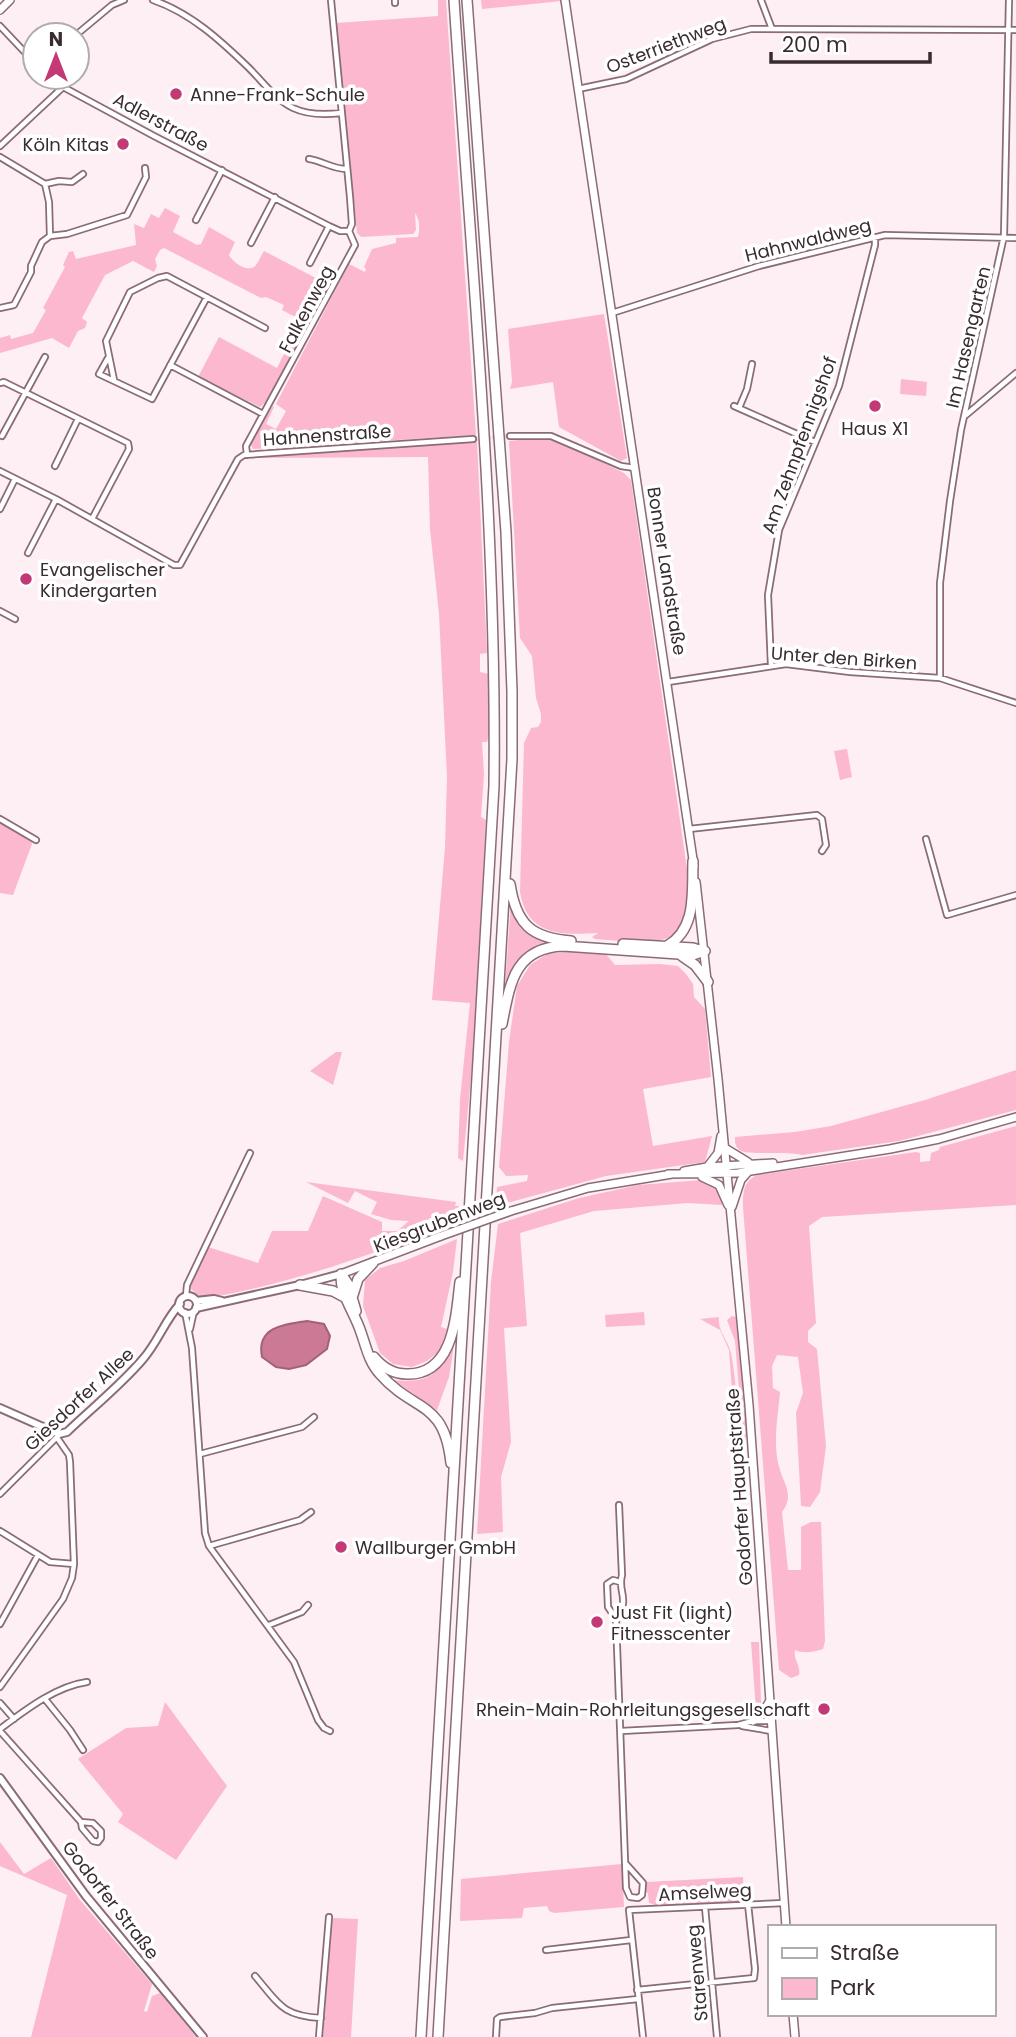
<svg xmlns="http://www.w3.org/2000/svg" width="1016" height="2037" font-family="Poppins,sans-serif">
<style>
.green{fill:#fcb8ce}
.water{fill:#cc7996;stroke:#a06277;stroke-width:2}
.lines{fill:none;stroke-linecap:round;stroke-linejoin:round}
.minor-tunnel{stroke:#d6c8cc;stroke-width:4.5;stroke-dasharray:4.5 2;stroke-linecap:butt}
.minor-casing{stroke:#8a6c75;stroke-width:8}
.tertiary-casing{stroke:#8a6c75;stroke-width:10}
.secondary-casing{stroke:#8a6c75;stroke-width:10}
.motorway-casing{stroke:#8a6c75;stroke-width:12}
.minor{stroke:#fff;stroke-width:4.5}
.tertiary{stroke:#fff;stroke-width:6}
.secondary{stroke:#fff;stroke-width:7}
.motorway{stroke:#fff;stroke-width:9}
.secondary-bridge-casing{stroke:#8a6c75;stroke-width:10;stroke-linecap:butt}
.secondary-bridge{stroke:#fff;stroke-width:7}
.poi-dot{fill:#c23975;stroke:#fff;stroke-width:2.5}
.labels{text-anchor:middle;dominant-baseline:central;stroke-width:7;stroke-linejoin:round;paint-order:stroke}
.street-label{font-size:18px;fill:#392c30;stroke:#fff}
.poi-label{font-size:18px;fill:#392c30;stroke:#fff;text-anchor:start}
</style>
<rect width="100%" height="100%" fill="#fdeff3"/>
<path class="green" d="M438 0H446L476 435 253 449 251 445 259 426 273 406 274 407 266 424 276 429 286 411 276 404 349 264 365 272 366 269 364 267 372 249 396 243V238L418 237C420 228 420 220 415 213L416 230 413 234 361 237 357 233 336 23 438 16Z
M481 0H562V1L482 9Z
M165 208 180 216 173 232 197 245 201 244 209 227 235 242 229 255C233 262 245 272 254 267 258 264 261 255 264 251L329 285 267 401 260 407 198 377 219 337 277 368 301 320 282 310 284 305 266 297 261 298 164 248 160 250 155 259 157 266 154 272 133 261 105 275 82 318 87 322 85 328 78 331 69 348 52 338 0 353V338L10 335 11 339 33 333 46 310 43 308 65 267 63 265 69 252 73 251 76 259 136 245 134 224 144 228 151 214 159 218Z
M604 314 627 458 621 461 559 427 553 382 510 389 512 382 508 329Z
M901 379 927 382 926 396 900 394Z
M528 439 553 440 564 443 624 473 631 480 688 876C695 954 655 943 595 939L592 937 598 933C561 935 527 936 520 892L524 743 531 728 538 727 541 722V714L536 698 532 656 520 638 509 441Z
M477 442 487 653 480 654V672L489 674V736L487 742H482L484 774 481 817 486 820 473 1057 463 1161 458 1158 460 1099 470 1003 432 1000 445 847 447 777 439 614 430 529 428 457 257 458 259 456Z
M847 749 852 777 840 780 834 751Z
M0 822 31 840 32 844 13 895 0 893Z
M511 901C523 928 529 939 559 944L531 952 504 1002Z
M575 951 606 954 615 965 660 964 678 966 686 974 693 984 694 997 705 1009 711 1077 643 1089 653 1146 712 1136 705 1162 606 1176 503 1204 496 1199 497 1187 527 1181 528 1175 506 1176 499 1167 509 1042 517 986 530 965 547 954Z
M336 1052H342L333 1085 310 1071Z
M1016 1070V1110L899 1141 802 1155C788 1151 748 1155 741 1151 735 1147 735 1143 735 1137L795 1132 831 1126 925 1100Z
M1016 1126V1205L822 1217 809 1226 816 1323 808 1331V1342L817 1349 826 1446 820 1492 810 1507 801 1506 796 1413 803 1393 798 1357 777 1355 772 1366 773 1388 780 1392C778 1416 772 1447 780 1470 785 1486 794 1496 782 1512L788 1570H801V1527L811 1522H821L825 1641 823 1649C814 1652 803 1654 795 1650 793 1659 801 1665 799 1675L791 1678 779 1670 743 1207C743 1192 743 1182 757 1175L916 1152 920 1153V1162L930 1161 931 1153 939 1150 940 1147Z
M702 1180 715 1184 721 1196 722 1205 688 1203 594 1211 520 1233 527 1326 504 1328 511 1442 501 1477 503 1532 477 1534 491 1282 498 1224 579 1198 638 1185Z
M306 1182 456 1202 455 1206H459L457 1220C373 1255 293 1283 203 1299L191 1289V1282L208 1247 258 1263 272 1231H308L323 1196 382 1222V1231H397L409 1221 391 1220 371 1214 377 1202 355 1191 348 1203Z
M457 1239 453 1272 441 1327 447 1329 440 1351 427 1361 412 1367 393 1364 380 1353 363 1306 365 1280 380 1268 404 1261Z
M644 1312 645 1325 606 1327 605 1315Z
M732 1316 736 1317 747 1434 744 1450 735 1341 727 1320Z
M719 1317C717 1330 728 1340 731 1353 738 1390 738 1431 741 1469H738L729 1350 720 1330 700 1319Z
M454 1345 449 1377 437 1410 392 1380C430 1383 435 1377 454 1345Z
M751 1642H759L761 1702 759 1711 756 1710Z
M165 1702 227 1786 176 1860 118 1822 123 1814 78 1759 126 1728 158 1726Z
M0 1842 24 1874 51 1858 80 1900 152 1984 144 2011 147 2012 152 1996 160 1993 196 2037H31L67 1895 0 1866Z
M622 1864 624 1907 554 1913 549 1911 547 1906 524 1908 522 1918 460 1921 461 1879Z
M743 1877 744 1899 741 1902 658 1906 649 1903 648 1893 646 1892V1882Z
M332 1918 358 1919 351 2037H323Z"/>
<path class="water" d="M307 1321 324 1324 330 1336 327 1349 306 1365 289 1369 276 1367 262 1357C256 1327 284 1324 307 1321Z"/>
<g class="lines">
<path class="minor-tunnel" d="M473 439 510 436"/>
<defs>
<path id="minor" d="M153 0C191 13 221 41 249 68 263 82 275 99 293 108 308 115 325 115 341 113
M395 0V3
M761 0 772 29
M0 26 35 63
M76 35 112 5 124 0
M50 77 65 88 154 136 329 226 340 231H349
M578 89 626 79 712 39 751 29 1016 30
M0 146 63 87
M0 157 45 184 49 202 50 236
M309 159C323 161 332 169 347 169
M45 184 59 181 72 182 83 174
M196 220 222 170
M251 243 275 197
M310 263 329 226
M0 308 14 305 31 272V266L42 242 50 236 67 234 127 215 146 177 145 168
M612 313 759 266 885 235 1016 238
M108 358 99 374 152 399 207 297
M170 365 263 414
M114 380 106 341 108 337 130 292 158 278 167 276 265 328
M0 383 4 382 128 443 129 449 92 519
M734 406 815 442
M739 408 747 389 752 364
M966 415 1016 373
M2 436 45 357
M510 436H551L621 466 635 468
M247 455 246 446 355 245 349 231 352 224 350 197 331 0
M55 466 78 419
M0 471 56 499 174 565H180L238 459 244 455 473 439
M0 509 15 479
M28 553 56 499
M0 611 15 619
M771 665 768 595 779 530 839 386 875 245V237
M940 678V583L950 501 961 430 1004 236 1009 0
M668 682 786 664 850 672 940 678 1016 703
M0 819 36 840
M689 829 817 815 822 819 826 845 822 851
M926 839 947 915 1016 895
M186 1296 187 1285 250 1153
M185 1312 192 1348 205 1533 209 1546 294 1662 318 1720 324 1728 330 1731
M190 1329 194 1311
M200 1454 302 1427 314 1417
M0 1494 58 1436
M0 1531 50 1562 74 1564
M209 1546 300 1520 311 1512
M620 1582 613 1580 607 1584 608 1607 616 1619 626 1888 630 1897 638 1898 642 1895 643 1883 626 1864
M616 1619C631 1598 617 1592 622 1575L619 1505
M0 1624 38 1555
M269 1625 302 1612 308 1605
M0 1687 63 1599 72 1578 74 1564 70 1462 69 1455 58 1439
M45 1699 70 1730 83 1750
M0 1703 14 1719
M742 1726 771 1731
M0 1729C24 1711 56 1686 87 1682
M0 1731 81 1822 82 1828 93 1841 98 1842 101 1838V1831L93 1823 81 1822
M621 1731 738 1725 753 1721H770
M705 1907 717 2037
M546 1950 631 1940
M255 1976C279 2004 282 2016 321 2018
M637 1990 754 1978 755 1969 748 1904
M319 2037 329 1917
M496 2037 497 2019 500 2017 535 2013 552 2008 638 1999
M643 2037 629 1910 784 1903"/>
<path id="tertiary" d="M179 1305a9 9 0 1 1 18 0a9 9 0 1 1-18 0Z
M196 1301 214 1299 222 1301
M196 1308 300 1285 341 1274
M0 1408 59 1434 67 1432C92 1408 121 1385 143 1359 158 1342 165 1320 180 1304
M0 1778 86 1896 203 2037"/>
<path id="secondary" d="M565 0 694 866
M0 10 10 0
M696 882 718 1079 749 1405 786 1927
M725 1148 748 1162
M708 1166 718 1153 721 1136
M684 1171 707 1167 773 1163
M668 1174 738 1173 890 1149 939 1139 1016 1117
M702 1177 719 1185 728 1205
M732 1207 741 1180 749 1171
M511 1211 588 1188 672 1174
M341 1274 441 1236
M753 1721 762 1715 769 1702
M793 2014 795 2037"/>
<path id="motorway" d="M510 884C516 924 531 938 571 941
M623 944 693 948 703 951
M667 946C697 929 692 892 693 861
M682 956 695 965 708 982
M502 1024C510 984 514 948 563 946L693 955 705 951
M341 1274C340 1291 349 1304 356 1320 365 1338 366 1359 380 1374 414 1413 444 1399 451 1463
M342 1275 348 1284 356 1311
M300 1285 333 1291 346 1298
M353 1295 358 1279 373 1263
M374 1357C383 1368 393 1374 407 1374 454 1375 456 1315 460 1282
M421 2037 494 786C497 523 471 261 454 0
M438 2037 512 759V691L506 532 467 0"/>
</defs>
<use href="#minor" class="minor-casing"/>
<use href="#tertiary" class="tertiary-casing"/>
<use href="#secondary" class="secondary-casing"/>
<use href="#motorway" class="motorway-casing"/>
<use href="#minor" class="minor"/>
<use href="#tertiary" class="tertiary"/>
<use href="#secondary" class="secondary"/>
<use href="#motorway" class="motorway"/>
<defs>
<path id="secondary-bridge" d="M441 1236 511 1211"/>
</defs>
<use href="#secondary-bridge" class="secondary-bridge-casing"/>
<use href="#secondary-bridge" class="secondary-bridge"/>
</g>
<g class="poi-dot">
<circle cx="176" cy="94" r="7"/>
<circle cx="123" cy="144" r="7"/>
<circle cx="875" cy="406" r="7"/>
<circle cx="26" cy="579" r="7"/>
<circle cx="341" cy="1547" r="7"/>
<circle cx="597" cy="1622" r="7"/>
<circle cx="824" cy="1709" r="7"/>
</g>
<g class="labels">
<g class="street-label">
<text transform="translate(666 45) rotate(-21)">Osterriethweg</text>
<text transform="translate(161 122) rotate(28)">Adlerstraße</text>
<text transform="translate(808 240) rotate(-14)">Hahnwaldweg</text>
<text transform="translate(306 309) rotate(-62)">Falkenweg</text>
<text transform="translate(968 337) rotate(-77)">Im Hasengarten</text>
<text transform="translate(327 435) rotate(-4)">Hahnenstraße</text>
<text transform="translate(799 445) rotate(-70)">Am Zehnpfennigshof</text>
<text transform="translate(667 571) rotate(81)">Bonner Landstraße</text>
<text transform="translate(844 658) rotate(4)">Unter den Birken</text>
<text transform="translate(439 1222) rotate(-21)">Kiesgrubenweg</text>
<text transform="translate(79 1399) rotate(-43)">Giesdorfer Allee</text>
<text transform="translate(739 1487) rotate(-94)">Godorfer Hauptstraße</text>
<text transform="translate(705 1892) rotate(-3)">Amselweg</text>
<text transform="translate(111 1900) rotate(52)">Godorfer Straße</text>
<text transform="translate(697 1973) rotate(-95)">Starenweg</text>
</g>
<g class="poi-label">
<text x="190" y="94">Anne-Frank-Schule</text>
<text x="109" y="144" text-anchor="end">Köln Kitas</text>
<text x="875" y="428" text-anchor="middle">Haus X1</text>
<text x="40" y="569">Evangelischer<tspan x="40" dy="21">Kindergarten</tspan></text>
<text x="355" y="1547">Wallburger GmbH</text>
<text x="611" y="1612">Just Fit (light)<tspan x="611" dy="21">Fitnesscenter</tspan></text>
<text x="810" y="1709" text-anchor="end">Rhein-Main-Rohrleitungsgesellschaft</text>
</g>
</g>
<rect x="768" y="1925" width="228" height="91" fill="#ffffff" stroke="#b0abac" stroke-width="2"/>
<rect x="782" y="1948" width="35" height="10" fill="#ffffff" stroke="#b0abac" stroke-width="2"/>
<text x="830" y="1960" font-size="21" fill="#392c30">Straße</text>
<rect x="782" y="1978" width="35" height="21" fill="#fcb8ce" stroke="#b0abac" stroke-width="2"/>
<text x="830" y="1995" font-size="21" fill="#392c30">Park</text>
<g transform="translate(56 56)"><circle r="33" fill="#ffffff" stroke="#b0abac" stroke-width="2"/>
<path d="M0-5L12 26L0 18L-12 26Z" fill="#c23975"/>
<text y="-10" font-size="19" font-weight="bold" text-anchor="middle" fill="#392c30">N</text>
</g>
<path d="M771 52v10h159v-10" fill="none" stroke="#392c30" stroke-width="3.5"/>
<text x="782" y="52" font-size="21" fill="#392c30" stroke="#ffffff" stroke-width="5" paint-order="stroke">200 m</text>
</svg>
